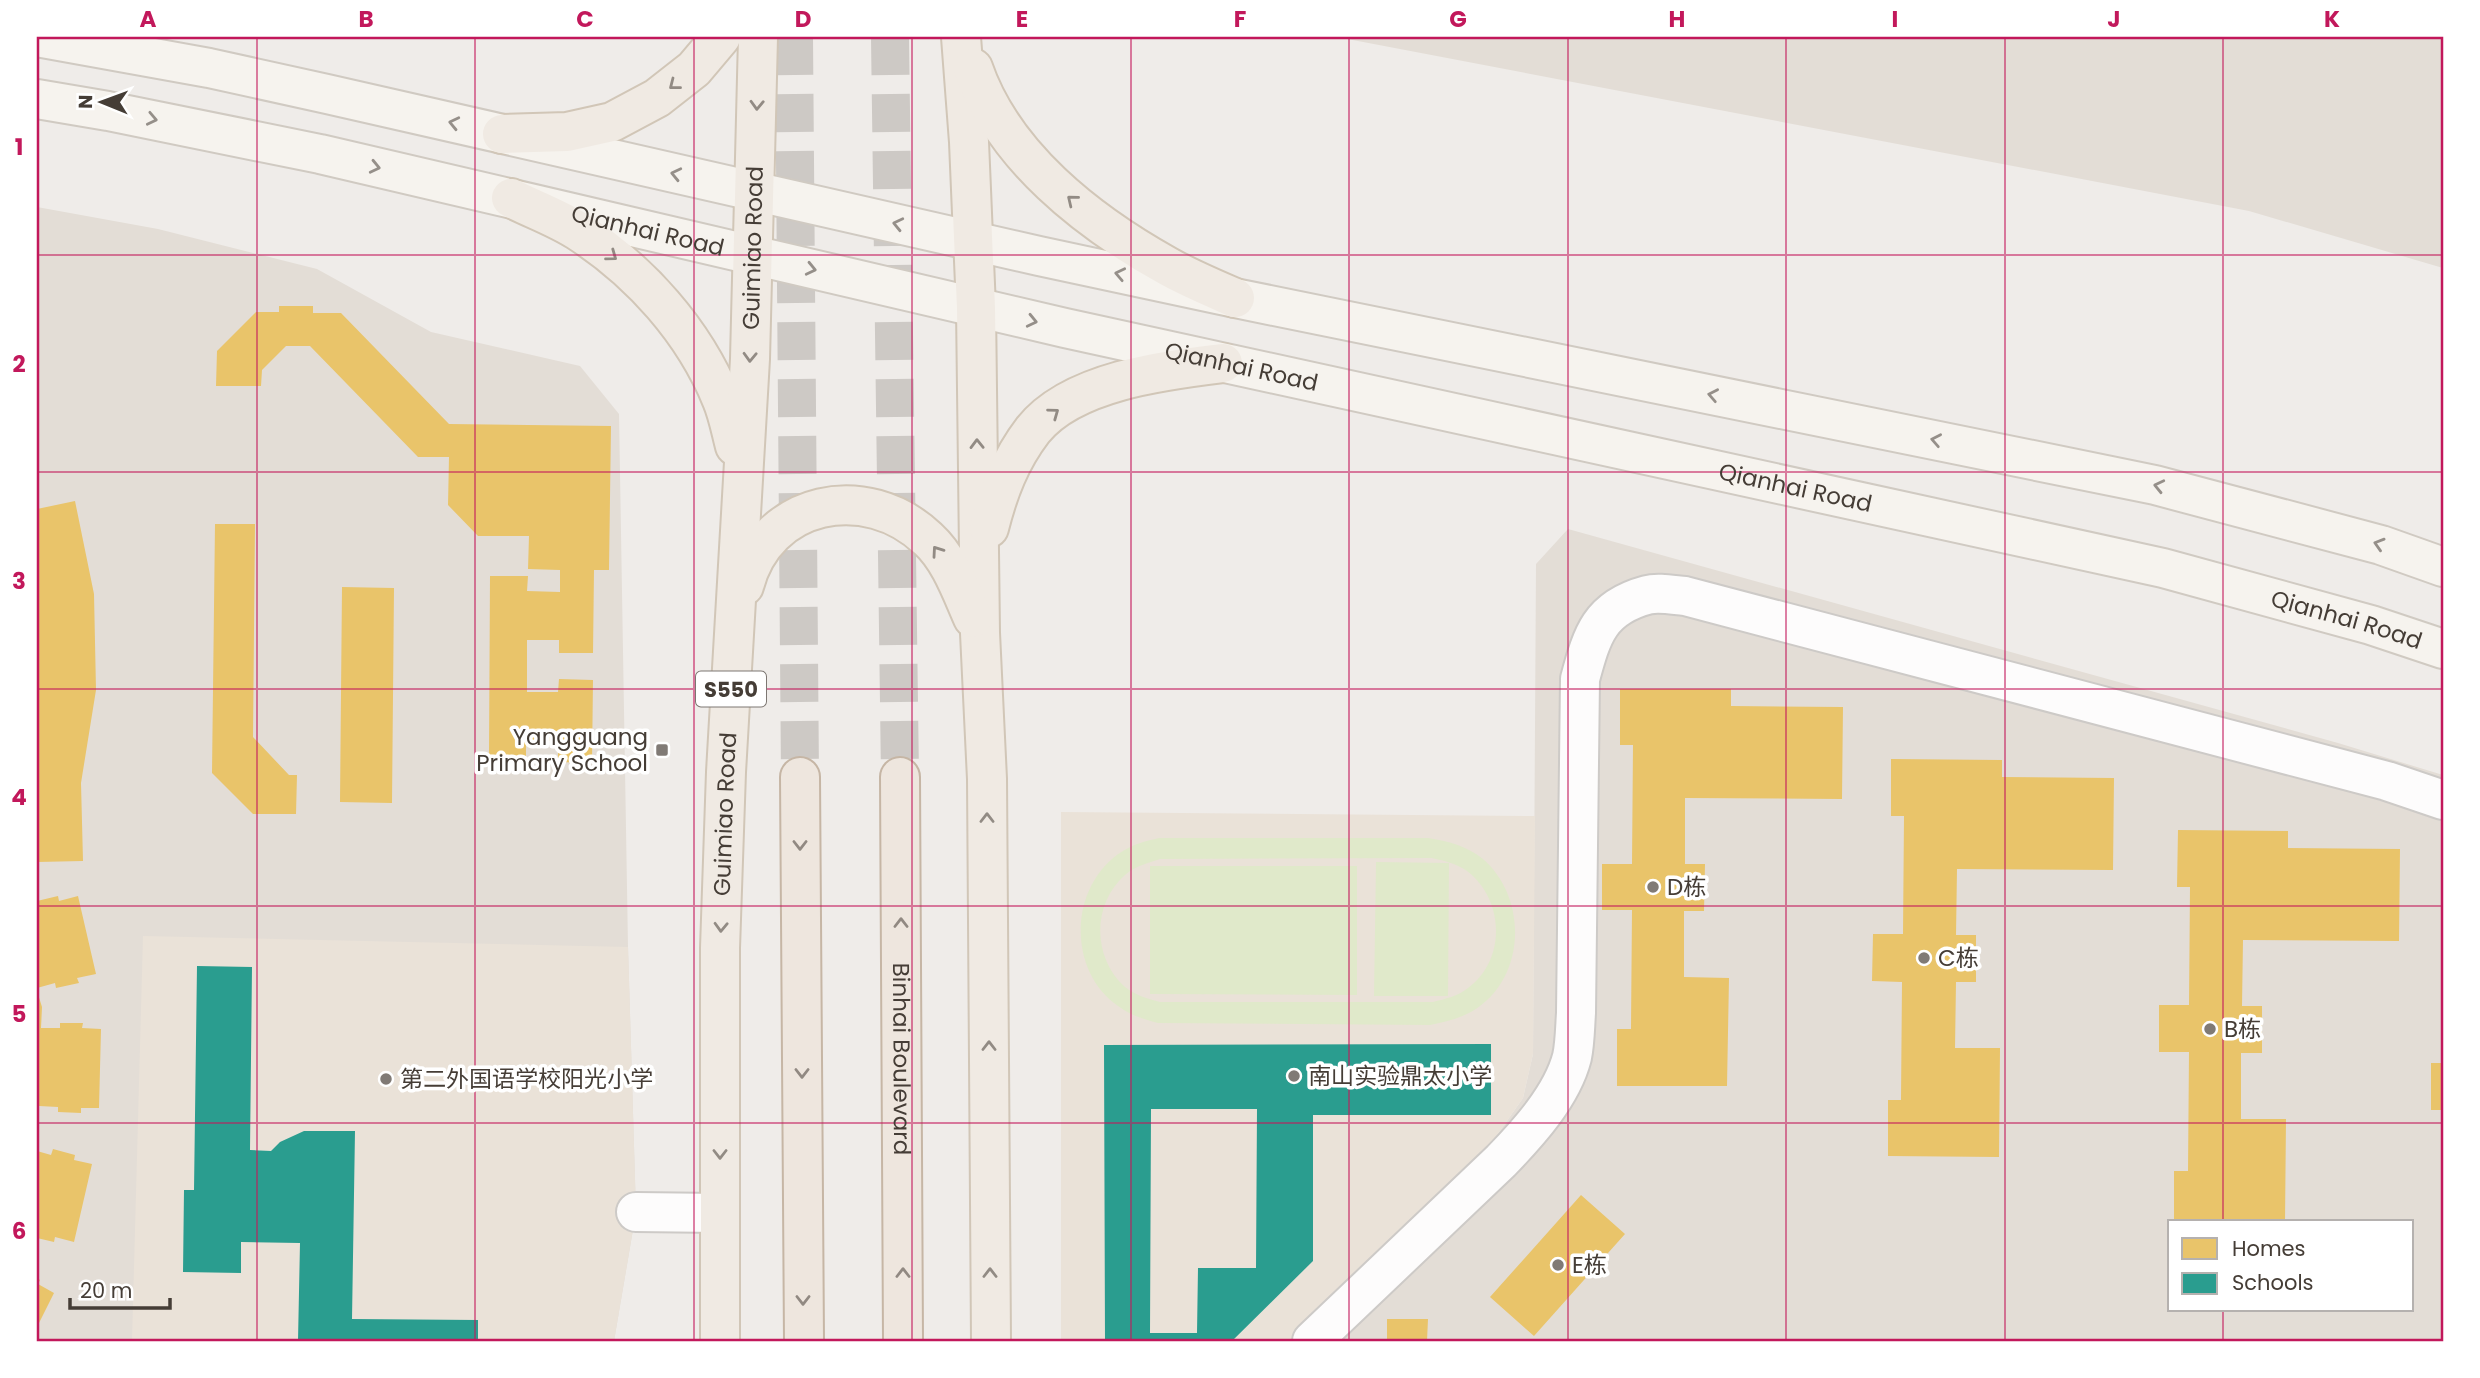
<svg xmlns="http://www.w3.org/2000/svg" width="2480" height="1378" font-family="Poppins,'Noto Sans SC',sans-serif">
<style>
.residential{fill:#e3ddd6;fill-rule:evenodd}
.education{fill:#eae2d8}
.garden{fill:#e0e9ca;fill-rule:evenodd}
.homes{fill:#e9c46a}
.schools{fill:#2a9d8f;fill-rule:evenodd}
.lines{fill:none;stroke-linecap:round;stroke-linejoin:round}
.trunk-tunnel{stroke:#cdc9c5;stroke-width:38;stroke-dasharray:38 19;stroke-linecap:butt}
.minor-casing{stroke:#cdcac7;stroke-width:42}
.secondary-casing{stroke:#d0cac2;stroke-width:42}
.primary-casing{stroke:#d1c6b7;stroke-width:42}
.trunk-casing{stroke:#c6b6a5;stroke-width:42}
.minor{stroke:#fdfcfc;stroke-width:38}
.secondary{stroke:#f6f3ee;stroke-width:38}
.primary{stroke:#f0eae3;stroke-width:38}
.trunk{stroke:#eee6de;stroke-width:38}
.oneway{stroke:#928b84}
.oneway2{stroke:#958f89}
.oneway3{stroke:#918982}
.grid{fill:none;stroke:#c2185b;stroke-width:2;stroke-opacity:0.55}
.poi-dot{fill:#807a75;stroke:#fff;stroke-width:2.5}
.labels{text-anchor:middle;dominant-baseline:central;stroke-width:7;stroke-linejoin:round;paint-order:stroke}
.shield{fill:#fff;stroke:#7d7772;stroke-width:2}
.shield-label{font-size:21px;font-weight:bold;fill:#453d36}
.street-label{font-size:23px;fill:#453d36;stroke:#fff}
.poi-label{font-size:23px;fill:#453d36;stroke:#fff;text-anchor:start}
.neatline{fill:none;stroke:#c2185b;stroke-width:2.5}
.grid-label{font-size:23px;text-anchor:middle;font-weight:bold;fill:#c2185b}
</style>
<rect width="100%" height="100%" fill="#efece9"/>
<path class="residential" d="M1337 37H2443V268L2249 211Z
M37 207 158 229 317 269 431 332 580 366 619 414 628 947 636 1212 614 1341H37Z
M1568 529 2338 743 2443 775V1341H1291L1490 1145 1523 1098 1533 1054 1536 564ZM2170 1222H2412V1310H2170Z"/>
<path class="education" d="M1061 812 1535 816 1533 1054 1523 1098 1490 1145 1291 1341H1061Z
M143 936 628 947 636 1212 614 1341H132Z"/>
<path class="garden" d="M1159 838H1428C1448 841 1467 846 1483 859 1529 899 1526 981 1471 1012 1458 1019 1444 1022 1430 1025L1158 1023C1143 1019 1130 1015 1118 1006 1066 970 1069 884 1123 851 1134 844 1146 841 1159 838ZM1432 858C1445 861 1457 864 1467 871 1505 900 1506 960 1468 988 1458 996 1445 999 1433 1002H1160C1148 999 1135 995 1125 987 1092 957 1092 904 1125 875 1135 866 1148 863 1160 859Z
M1376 862 1449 863 1448 996H1374Z
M1150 866H1357V995L1150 994Z"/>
<path class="homes" d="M279 306H313V313H341L449 424 611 426 609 570H594L593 653H559V640H527V692H558L559 679 593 680 592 763 558 762V741H526V756L489 755 490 576H528L527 591 560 592V570L528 569 529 536H478L448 505 449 457H418L310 346H286L262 370 261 386H216L217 351 256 312H279Z
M75 501 94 594 96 690 81 783 83 861 37 862V509Z
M215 524H255L253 737 289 775H297L296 814H253L212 773Z
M342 587 394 588 392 803 340 802Z
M1620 689H1731V706L1843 707 1842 799 1685 798V864H1705L1704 911H1684V977L1729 978 1727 1086H1617V1029H1631L1632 910H1602V864H1632L1633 745H1620Z
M1891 759 2002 760V777L2114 778 2113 870 1957 869 1956 935H1976V982H1956L1955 1048H2000L1999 1157 1888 1156V1100H1901L1902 982 1872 981 1873 934H1903L1904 816H1891Z
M2178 830 2288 831V848L2400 849 2399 941 2243 940 2242 1006H2262V1053H2241V1119H2286L2285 1222H2174V1171H2188L2189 1052H2159V1005H2189L2190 887H2177Z
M58 896 59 901 78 896 96 974 77 978 79 983 56 988 55 983 37 988V901Z
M37 991 42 1007 41 1028H60V1023H83L82 1028 101 1029 99 1108H81V1113L58 1112V1107L39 1106V1127H37Z
M2431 1063H2443V1110H2431Z
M53 1149 75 1155 74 1160 92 1164 74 1242 55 1237 54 1242 37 1238V1151L51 1155Z
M1581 1195 1625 1234 1534 1336 1490 1297Z
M37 1278 40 1280 38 1284 54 1293 37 1327Z
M1387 1319H1428L1427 1341H1387Z"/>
<path class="schools" d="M197 966 252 967 250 1150 271 1151 280 1142 304 1131H355L352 1319 478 1320V1341H298L300 1243 241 1242V1273L183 1272 184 1190H194Z
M1491 1044V1115H1313V1261L1232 1341H1105L1104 1045ZM1151 1109H1257L1256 1268H1198L1197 1333H1150Z"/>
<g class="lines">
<path class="trunk-tunnel" d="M794 37 800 777
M890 37 900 777"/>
<defs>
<path id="minor" d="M636 1212 720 1213
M1312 1341 1501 1161C1528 1133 1562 1096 1572 1057 1575 1043 1575 1027 1576 1013L1580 679C1592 635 1599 608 1647 595 1658 592 1673 595 1685 596L2387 781 2443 800"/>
<g id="secondary">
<path d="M37 37 209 68 327 94 1039 256 1235 298 2155 485 2381 545 2443 567"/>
<path id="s1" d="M37 99 108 111 320 154 1065 328 2163 568 2371 625 2443 649"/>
</g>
<g id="primary">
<path d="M961 37 969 142 976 308 980 633 987 779 991 1341"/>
<path d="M973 68C1003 156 1088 222 1167 266 1188 278 1212 288 1235 298"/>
<path d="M502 134 567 132 612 122 657 98 694 69 721 37"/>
<path d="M511 198C533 209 558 218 578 231 640 271 694 331 722 400 728 414 731 431 735 446"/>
<path d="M989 528C998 492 1010 460 1033 430 1072 381 1165 370 1223 363"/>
<path d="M744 586C766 500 866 480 928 539 950 559 961 591 973 618"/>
<path id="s2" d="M720 1341V948L726 772 750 359 758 37"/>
</g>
<g id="trunk">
<path d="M800 777 804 1341"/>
<path id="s3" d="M900 777 903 1341"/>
</g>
</defs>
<use href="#minor" class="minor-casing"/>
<use href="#secondary" class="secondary-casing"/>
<use href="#primary" class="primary-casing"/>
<use href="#trunk" class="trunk-casing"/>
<use href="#minor" class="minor"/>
<use href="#secondary" class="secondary"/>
<use href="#primary" class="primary"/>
<use href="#trunk" class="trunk"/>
</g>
<defs><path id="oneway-chevron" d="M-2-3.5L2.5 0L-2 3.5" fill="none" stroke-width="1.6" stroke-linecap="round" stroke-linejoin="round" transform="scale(1.75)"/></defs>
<g class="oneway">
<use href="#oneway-chevron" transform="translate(674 85) rotate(142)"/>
<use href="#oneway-chevron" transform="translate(757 105) rotate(92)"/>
<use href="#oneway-chevron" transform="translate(1072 200) rotate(-141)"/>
<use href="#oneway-chevron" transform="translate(612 256) rotate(36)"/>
<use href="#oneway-chevron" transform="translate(750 357) rotate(92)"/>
<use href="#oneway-chevron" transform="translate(1054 413) rotate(-36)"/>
<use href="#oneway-chevron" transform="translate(977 444) rotate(-91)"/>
<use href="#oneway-chevron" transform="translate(937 551) rotate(-125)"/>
<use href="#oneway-chevron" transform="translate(987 818) rotate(-90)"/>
<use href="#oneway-chevron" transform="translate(721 927) rotate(92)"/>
<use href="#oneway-chevron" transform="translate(989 1046) rotate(-90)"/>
<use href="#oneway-chevron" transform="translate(720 1154) rotate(90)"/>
<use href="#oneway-chevron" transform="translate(990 1273) rotate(-90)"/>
</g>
<g class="oneway2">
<use href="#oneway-chevron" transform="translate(152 119) rotate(12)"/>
<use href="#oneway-chevron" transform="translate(454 123) rotate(-167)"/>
<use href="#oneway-chevron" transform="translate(375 167) rotate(13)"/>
<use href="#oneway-chevron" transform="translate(676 174) rotate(-167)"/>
<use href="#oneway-chevron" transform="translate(898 224) rotate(-167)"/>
<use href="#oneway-chevron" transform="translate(811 269) rotate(13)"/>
<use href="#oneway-chevron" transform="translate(1120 274) rotate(-168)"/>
<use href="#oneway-chevron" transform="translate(1032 321) rotate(13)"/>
<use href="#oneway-chevron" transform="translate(1713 395) rotate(-169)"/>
<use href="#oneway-chevron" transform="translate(1936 440) rotate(-169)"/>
<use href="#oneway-chevron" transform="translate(2159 486) rotate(-167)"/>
<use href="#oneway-chevron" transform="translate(2379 544) rotate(-163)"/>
</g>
<g class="oneway3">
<use href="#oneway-chevron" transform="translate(800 845) rotate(90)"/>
<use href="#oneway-chevron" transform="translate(901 923) rotate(-90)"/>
<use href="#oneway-chevron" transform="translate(802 1073) rotate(90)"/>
<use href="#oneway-chevron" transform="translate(903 1273) rotate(-90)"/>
<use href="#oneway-chevron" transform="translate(803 1300) rotate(90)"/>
</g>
<path class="grid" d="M257 37V1341M475 37V1341M694 37V1341M912 37V1341M1131 37V1341M1349 37V1341M1568 37V1341M1786 37V1341M2005 37V1341M2223 37V1222M37 255H2443M37 472H2443M37 689H2443M37 906H2443M37 1123H2443M2223 1310V1341"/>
<g class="poi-dot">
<rect x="655" y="743" width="14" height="14" rx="3.5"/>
<circle cx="1653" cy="887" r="7"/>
<circle cx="1924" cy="958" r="7"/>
<circle cx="2210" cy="1029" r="7"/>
<circle cx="1294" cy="1076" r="7"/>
<circle cx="386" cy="1079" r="7"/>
<circle cx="1558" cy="1265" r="7"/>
</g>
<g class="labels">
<rect class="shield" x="696" y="671.5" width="70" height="35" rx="5"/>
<g class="shield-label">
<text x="731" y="689">S550</text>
</g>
<g class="street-label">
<text stroke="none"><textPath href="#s1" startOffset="625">Qianhai Road</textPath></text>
<text stroke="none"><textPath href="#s2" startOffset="1094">Guimiao Road</textPath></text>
<text stroke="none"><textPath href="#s1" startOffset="1234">Qianhai Road</textPath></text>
<text stroke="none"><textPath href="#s1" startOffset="1801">Qianhai Road</textPath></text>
<text stroke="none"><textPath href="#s1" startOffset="2368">Qianhai Road</textPath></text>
<text stroke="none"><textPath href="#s2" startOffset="527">Guimiao Road</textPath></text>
<text stroke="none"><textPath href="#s3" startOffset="282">Binhai Boulevard</textPath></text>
</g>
<g class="poi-label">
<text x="648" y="737" text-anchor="end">Yangguang<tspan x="648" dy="26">Primary School</tspan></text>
<text x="1667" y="887">D栋</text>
<text x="1938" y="958">C栋</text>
<text x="2224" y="1029">B栋</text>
<text x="1308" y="1076">南山实验鼎太小学</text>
<text x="400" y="1079">第二外国语学校阳光小学</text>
<text x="1572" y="1265">E栋</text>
</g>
</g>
<rect width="2480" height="1378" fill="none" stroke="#ffffff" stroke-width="77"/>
<rect x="2168" y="1220" width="245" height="91" fill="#ffffff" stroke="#b5b1af" stroke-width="2"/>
<rect x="2182" y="1238" width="35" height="21" fill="#e9c46a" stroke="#b5b1af" stroke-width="2"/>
<text x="2232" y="1256" font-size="21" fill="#453d36">Homes</text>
<rect x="2182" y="1273" width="35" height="21" fill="#2a9d8f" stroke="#b5b1af" stroke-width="2"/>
<text x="2232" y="1290" font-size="21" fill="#453d36">Schools</text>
<g transform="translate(102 102) rotate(271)" stroke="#ffffff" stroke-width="5" paint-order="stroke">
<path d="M0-5L12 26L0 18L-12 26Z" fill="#453d36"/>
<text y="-10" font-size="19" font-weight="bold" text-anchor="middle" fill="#453d36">N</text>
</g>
<path d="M70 1298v10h100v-10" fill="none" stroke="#453d36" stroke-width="3.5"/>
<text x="80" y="1298" font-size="21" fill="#453d36" stroke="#ffffff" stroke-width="5" paint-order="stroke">20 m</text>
<rect x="38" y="38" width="2404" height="1302" class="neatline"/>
<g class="grid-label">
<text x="148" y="27">A</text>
<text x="366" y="27">B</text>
<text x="585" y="27">C</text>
<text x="803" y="27">D</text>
<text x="1022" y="27">E</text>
<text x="1240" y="27">F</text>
<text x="1458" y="27">G</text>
<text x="1677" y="27">H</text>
<text x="1895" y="27">I</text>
<text x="2114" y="27">J</text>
<text x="2332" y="27">K</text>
<text x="19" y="155">1</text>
<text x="19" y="372">2</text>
<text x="19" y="589">3</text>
<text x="19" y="805">4</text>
<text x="19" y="1022">5</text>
<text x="19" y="1239">6</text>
</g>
</svg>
